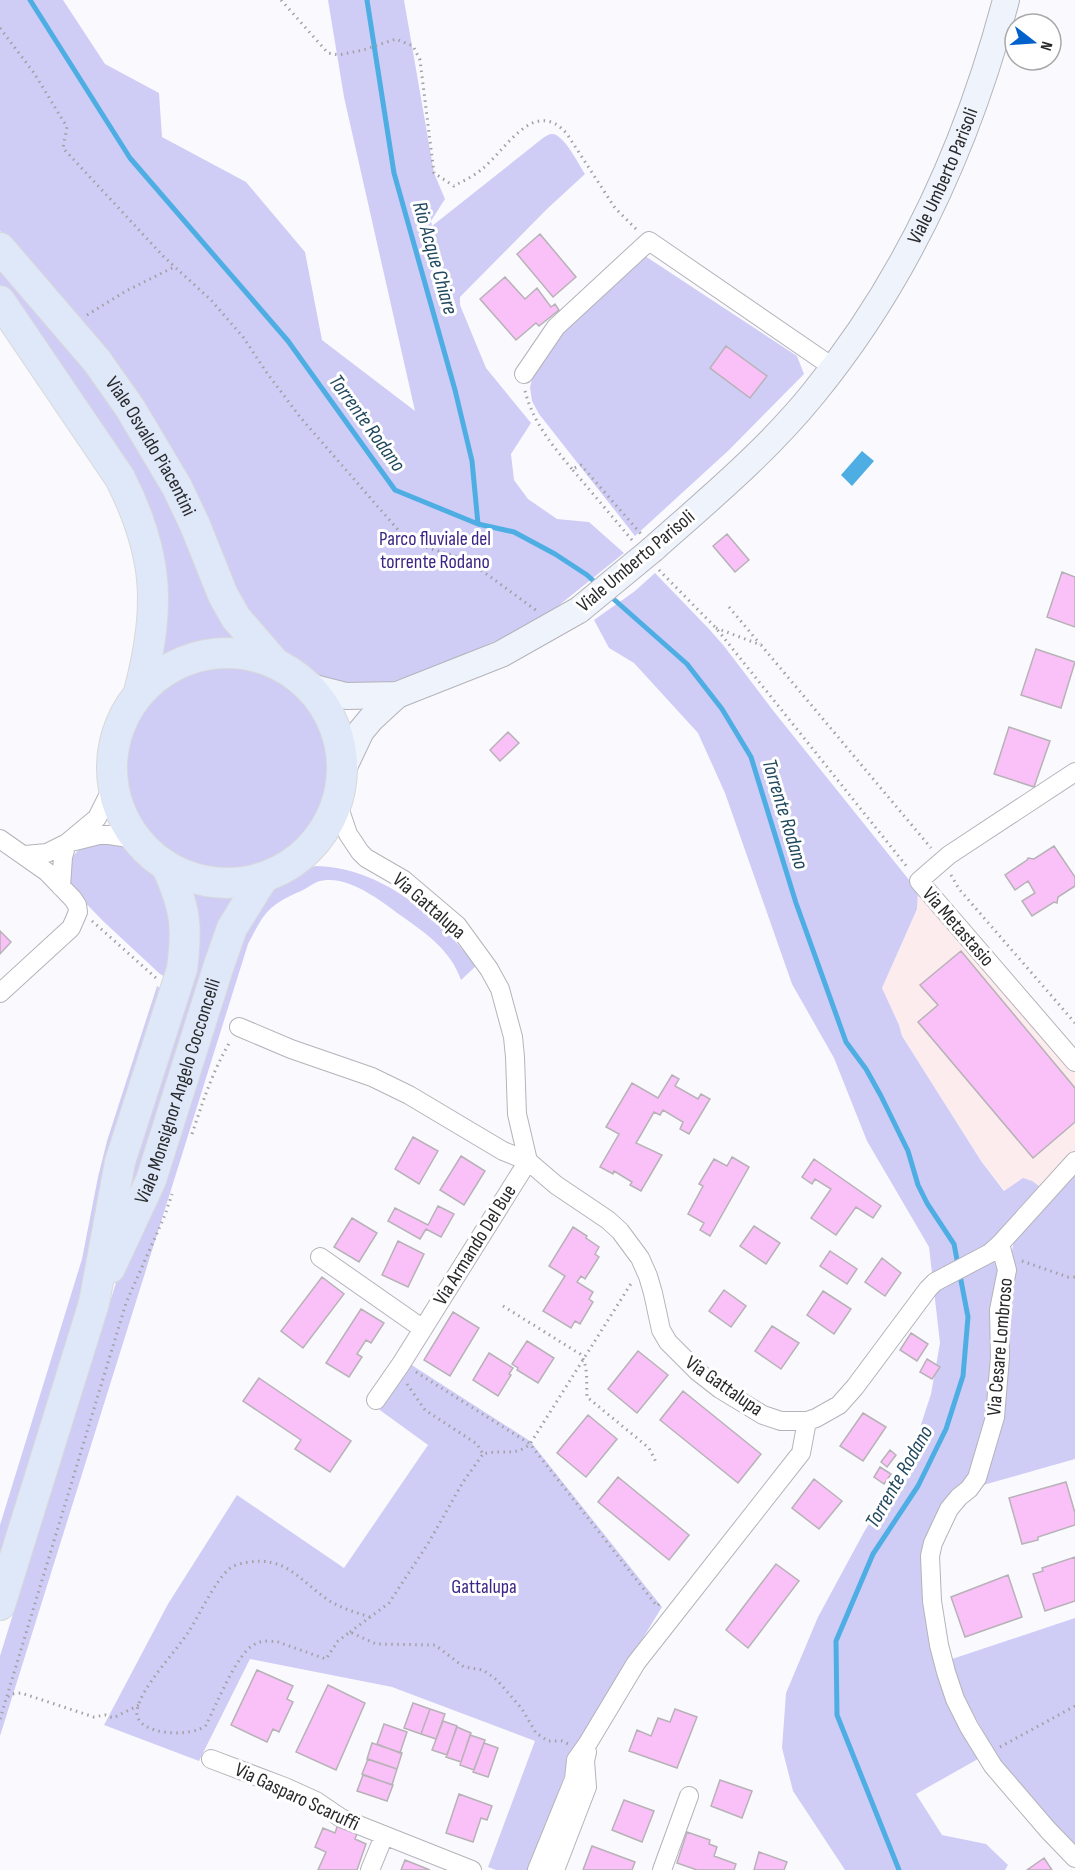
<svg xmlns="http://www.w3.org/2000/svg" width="1075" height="1870" font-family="'Sofia Sans Condensed',sans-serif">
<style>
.industrial{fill:#fcecee}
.green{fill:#cfcdf5}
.water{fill:#4eaee4}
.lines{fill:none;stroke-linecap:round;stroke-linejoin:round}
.stream{stroke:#4eaee4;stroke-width:5}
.building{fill:#f9c1f7;stroke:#b7b2b7;stroke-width:1.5}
.street-casing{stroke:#b3b3ba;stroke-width:20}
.secondary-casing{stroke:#b3b3ba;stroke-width:28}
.primary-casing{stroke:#d8d8d9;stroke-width:32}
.path{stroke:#a1a1a4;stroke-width:3;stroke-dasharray:1.5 4.5;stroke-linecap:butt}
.street{stroke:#fff;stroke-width:18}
.secondary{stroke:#eef3fc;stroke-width:26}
.primary{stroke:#dee8f9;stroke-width:30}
.secondary-bridge-casing{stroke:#b3b3ba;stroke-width:28;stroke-linecap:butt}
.secondary-bridge{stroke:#eef3fc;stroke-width:26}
.labels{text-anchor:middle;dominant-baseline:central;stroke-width:6;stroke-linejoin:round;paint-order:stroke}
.street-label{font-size:20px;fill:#29292b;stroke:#fff}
.park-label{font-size:20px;fill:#3b2584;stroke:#fff}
.water-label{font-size:21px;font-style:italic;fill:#1f475e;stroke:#fff}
</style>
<rect width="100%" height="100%" fill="#fafafe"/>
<path class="industrial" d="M919 881 1075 1062V1162L1050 1188 1005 1191 981 1161 902 1036 899 1025 882 988 917 909Z"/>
<path class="green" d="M0 0H63L105 64 159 93 162 137 246 182 305 252 322 340 415 411 344 97 328 0H404L434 173 445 199 431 221 432 226 543 138C546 136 549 134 552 134 564 134 579 165 585 174L547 209 460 297V305L486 368 531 423 511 454 514 480 528 499 557 519 589 522 624 553 537 623 440 665 383 685 352 689 323 680 278 649 255 627 74 319 0 231Z
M642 254 797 356 804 374 729 450 635 536 539 414 532 401 530 387 533 375 561 333Z
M0 261 133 427 236 638C209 639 185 643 160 657L164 594 10 299 0 285Z
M655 573 709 629 724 646 775 713 918 891 917 909 882 988 899 1025 902 1036 981 1161 1004 1191 1023 1178 1032 1181 1039 1186 1040 1204 993 1259 998 1269 1016 1271 1012 1251 1014 1239 1075 1174V1459L969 1489 937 1531 935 1622 985 1755 916 1794 942 1835 986 1844 1008 1865 1005 1870H845L793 1791 782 1748 786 1693 818 1617 864 1532 911 1455 931 1394 940 1343 929 1247 867 1141 834 1058 792 984 725 793 698 733 634 663 609 648 594 620 635 591Z
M127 767a101 101 0 1 1 202 0a101 101 0 1 1-202 0Z
M98 841 125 846 138 861 162 882 174 911 167 978 160 974 103 921 69 886C71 857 68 852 98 841Z
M315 866C381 867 438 916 476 966L461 980C451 951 427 934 403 917 382 902 346 872 317 882 312 884 306 889 301 891 267 906 265 912 248 944L0 1736V1656L119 1273 245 919 260 897 298 874Z
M192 893 209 897H237L145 1170 119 1220Z
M157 986 168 993 117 1151 76 1309V1317L0 1564V1525L82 1259 98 1177 107 1141Z
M407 1362 530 1441 662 1607 573 1752 530 1870H496L488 1867 535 1741 392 1687 250 1659 199 1761 104 1725 168 1604 237 1495 344 1568 428 1445 377 1408Z
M1075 1618V1848L1000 1762 964 1697 949 1660Z"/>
<path class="water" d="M862 451 874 461 852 486 841 475Z"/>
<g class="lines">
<path class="stream" d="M30 0 130 158 288 341 395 490 478 524 514 532 555 554 587 575 598 585
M367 0 394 173 455 390 472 461 478 524
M609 595 687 664 722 709 751 757 796 903 846 1042 866 1069 881 1096 908 1151 918 1185 927 1203 954 1244 968 1317 963 1376 946 1429 918 1486 873 1554 836 1641 837 1715 899 1870"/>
</g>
<path class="building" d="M540 234 576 277 553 297 517 254Z
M505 277 525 299 537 288 551 307 555 304 559 310 539 326 536 323 516 340 480 299Z
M726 346 767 376 750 398 710 368Z
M727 534 749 560 735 572 713 546Z
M1062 572 1075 577V627L1047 617Z
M1036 649 1075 662 1061 708 1021 695Z
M1009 727 1050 741 1034 787 994 774Z
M508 732 519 743 500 761 490 750Z
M1054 846 1075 877V886L1058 897 1057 903 1054 902 1032 916 1022 901 1035 893 1028 881 1015 890 1005 875 1027 860 1028 858 1034 859Z
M0 931 11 942 0 954Z
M961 951 1075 1088V1122L1033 1158 918 1022 938 1005 920 985Z
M672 1075 679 1079 675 1086 698 1099 701 1094 710 1099 689 1134 680 1129 683 1122 663 1110 660 1115 654 1112 636 1143 662 1155 641 1191 630 1185 632 1182 614 1171 613 1174 600 1167 619 1134 606 1127 632 1083 658 1098Z
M413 1137 438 1151 419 1184 395 1169Z
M461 1156 485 1171 464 1205 440 1190Z
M732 1157 749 1167 710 1236 700 1230 704 1223 688 1214 703 1186 699 1184 714 1159 727 1166Z
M814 1159 881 1206 873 1218 856 1207 836 1235 811 1218 831 1189 815 1179 812 1184 802 1177Z
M438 1206 454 1214 441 1237 426 1229 420 1239 388 1221 395 1208 428 1225Z
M352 1218 377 1233 359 1262 334 1247Z
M754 1226 780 1243 766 1264 740 1246Z
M573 1227 587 1236 586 1238 599 1247 595 1254 599 1257 585 1279 581 1276 577 1282 593 1292 589 1299 593 1302 580 1324 575 1321 571 1328 543 1311 565 1276 549 1266Z
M398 1241 424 1254 408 1287 382 1275Z
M830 1251 857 1269 847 1284 820 1266Z
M882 1258 901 1273 885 1296 865 1282Z
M322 1277 344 1294 303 1348 281 1331Z
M724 1290 746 1306 731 1327 709 1311Z
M823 1291 851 1309 834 1334 807 1315Z
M361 1309 384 1323 371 1343 366 1340 357 1354 362 1357 349 1377 326 1363Z
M453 1312 479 1328 450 1376 424 1360Z
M772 1326 799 1343 781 1369 755 1351Z
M911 1333 928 1344 917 1361 900 1350Z
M527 1341 554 1358 538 1383 517 1370 518 1368 512 1364Z
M638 1351 668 1375 637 1413 608 1389Z
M489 1353 513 1368 509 1374 511 1375 498 1396 473 1380Z
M927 1359 940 1367 932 1379 920 1372Z
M259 1378 351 1441 330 1472 295 1449 301 1440 243 1401Z
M683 1391 761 1454 738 1483 660 1420Z
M863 1413 886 1427 863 1461 840 1446Z
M588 1415 617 1439 586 1477 557 1453Z
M890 1450 896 1455 887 1467 881 1462Z
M880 1467 891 1474 884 1484 874 1477Z
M618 1477 689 1535 669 1560 598 1502Z
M814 1479 842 1501 819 1529 792 1508Z
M1066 1482 1075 1513V1525L1038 1537V1540L1022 1544 1009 1498Z
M1075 1557V1601L1045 1611 1033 1574 1043 1571 1042 1568Z
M776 1564 799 1581 748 1648 726 1630Z
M1008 1575 1022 1617 965 1637 951 1597Z
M257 1670 293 1686 287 1699 293 1702 279 1732 273 1729 267 1742 231 1725Z
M328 1685 365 1703 336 1770 296 1752Z
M413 1703 430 1709 421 1734 404 1728Z
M430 1709 445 1714 436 1739 421 1734Z
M675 1709 697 1717 677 1768 629 1751 637 1730 651 1736 658 1718 670 1722Z
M443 1721 457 1726 447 1755 432 1750Z
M384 1724 407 1732 400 1753 377 1744Z
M457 1727 471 1733 461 1762 446 1757Z
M470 1735 485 1740 474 1770 460 1765Z
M372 1743 402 1753 397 1769 367 1759Z
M484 1743 498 1748 488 1777 473 1772Z
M368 1759 397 1769 392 1785 362 1774Z
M363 1775 393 1785 387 1801 357 1791Z
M720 1780 752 1791 742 1818 711 1806Z
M459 1794 492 1806 487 1820 481 1818 473 1842 446 1833Z
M624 1800 654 1811 642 1842 612 1830Z
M338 1824 358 1831 355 1839 366 1844 357 1870H318L326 1852 315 1847 323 1828 335 1833Z
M687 1832 710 1840 709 1844 717 1847 714 1856 736 1864 734 1870H697L677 1863Z
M592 1846 635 1862 632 1870H583Z
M759 1852 787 1862 784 1870H754Z
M1044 1858 1052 1870H1027Z
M405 1860 430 1870H401Z"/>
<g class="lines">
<defs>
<path id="street" d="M524 374 556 327 649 241 834 368
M1075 772 949 855 919 881 1075 1062
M337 802 348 834 360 852 366 858 404 880 457 925 489 969 500 989 513 1037 515 1057 517 1114 528 1161 556 1185 608 1220 620 1231 640 1258 648 1276 653 1293 661 1330 668 1342 697 1371 720 1389 763 1415 781 1421H807L816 1418 839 1405 855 1387 928 1289 935 1282 990 1253 1000 1244 1075 1161
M0 839 47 872 73 899 77 905 78 912 71 928 0 993
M25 855 47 853 67 843 99 835H109L136 839
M61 887 63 857 67 843 97 818 113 786
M239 1027 291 1049 372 1077 409 1095 503 1151 528 1161 401 1364 376 1400
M1000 1244 1007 1270 999 1310 1000 1357 995 1417 977 1478 969 1489 959 1497 949 1509 933 1543 930 1556 932 1601 939 1645 946 1672 955 1699 969 1727 993 1766 1048 1830 1075 1858
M320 1257 423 1329
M211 1759 285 1787 316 1801 341 1818 472 1870
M370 1870 384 1836
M537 1870 574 1779 576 1760 588 1743 636 1663 801 1453 807 1421
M555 1870 587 1787 585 1761 587 1752
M662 1870 689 1796"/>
<g id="secondary">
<path id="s1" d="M653 549C708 500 766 452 813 394 908 278 968 144 1006 0"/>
<path d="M311 687 346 696 397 695 501 654 579 610"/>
<path d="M342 771 361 731 371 719 397 695"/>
</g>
<g id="primary">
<path id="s2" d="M0 248 97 361 130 408 177 487 195 525 223 595 236 618 275 663"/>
<path d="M0 301 120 478C159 555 161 609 139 692"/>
<circle cx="227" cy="768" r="115"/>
<path id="s3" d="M110 1268 151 1180 218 968 232 928 263 878"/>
<path d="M0 1605 94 1303 120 1162 182 969C188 924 185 908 167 867"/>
</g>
</defs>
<use href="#street" class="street-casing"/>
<use href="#secondary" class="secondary-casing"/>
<use href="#primary" class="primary-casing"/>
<path class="path" d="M281 0 328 53 339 55 363 50 396 39 413 46 420 60 434 173 454 186C463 181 474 176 482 169 507 149 534 96 567 134L615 208 636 229
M0 28 34 73 67 127 63 148 164 257 211 300 243 337 267 373 300 417 406 539C427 550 449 552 470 562L537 611
M87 315 126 291 174 267
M525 391C533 422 552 445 572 469
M632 540 572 469 581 465 641 534
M659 570 716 628 908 868
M729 607 760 644
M716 628 761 645 931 848
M951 875 959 889 1075 1023
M92 921 156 978
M192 1134C203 1101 213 1070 231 1040
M1022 1261 1068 1277H1075
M503 1306 580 1354C589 1365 586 1384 587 1397L649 1448 657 1464
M416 1372 530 1444 657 1606 659 1604
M407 1384 425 1410 477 1444 483 1454C500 1449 516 1457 530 1444L632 1282
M370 1617C354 1612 337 1607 324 1597 298 1578 285 1557 249 1562 242 1563 233 1565 228 1570 214 1583 200 1614 189 1631 176 1652 140 1688 137 1711 134 1736 194 1738 206 1725 216 1706 237 1652 255 1644 262 1640 271 1641 278 1642L326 1659 338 1641 350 1632 376 1644 435 1645 464 1667 483 1670 497 1680 522 1709 536 1733 548 1741H562L568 1744
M350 1632 389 1603 429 1542 463 1482 483 1454
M8 1697 11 1694 21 1693 94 1717 105 1715 113 1718 139 1705
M0 1719 126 1303 165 1215 172 1194
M1000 1747 1075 1706"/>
<use href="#street" class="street"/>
<use href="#secondary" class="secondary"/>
<use href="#primary" class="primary"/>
<defs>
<path id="secondary-bridge" d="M579 610 653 549"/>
</defs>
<use href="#secondary-bridge" class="secondary-bridge-casing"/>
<use href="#secondary-bridge" class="secondary-bridge"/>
</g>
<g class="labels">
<g class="street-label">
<text stroke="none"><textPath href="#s1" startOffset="478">Viale Umberto Parisoli</textPath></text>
<text stroke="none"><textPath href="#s2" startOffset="250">Viale Osvaldo Piacentini</textPath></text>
<text transform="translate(636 561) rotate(-40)">Viale Umberto Parisoli</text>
<text transform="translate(429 906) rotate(41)">Via Gattalupa</text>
<text transform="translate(958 927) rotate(49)">Via Metastasio</text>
<text stroke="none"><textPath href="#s3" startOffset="190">Viale Monsignor Angelo Cocconcelli</textPath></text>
<text transform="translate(475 1245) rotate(-58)">Via Armando Del Bue</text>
<text transform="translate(1000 1347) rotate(-85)">Via Cesare Lombroso</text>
<text transform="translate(724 1386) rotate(35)">Via Gattalupa</text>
<text transform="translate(297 1797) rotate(25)">Via Gasparo Scaruffi</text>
</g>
<g class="park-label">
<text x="435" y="539">Parco fluviale del<tspan x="435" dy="23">torrente Rodano</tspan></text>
<text x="484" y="1587">Gattalupa</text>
</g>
<g class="water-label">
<text transform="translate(435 258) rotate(74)">Rio Acque Chiare</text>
<text transform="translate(367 423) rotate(54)">Torrente Rodano</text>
<text transform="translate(785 814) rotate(73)">Torrente Rodano</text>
<text transform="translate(899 1477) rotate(-60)">Torrente Rodano</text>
</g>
</g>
<g transform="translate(1033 42) rotate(107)"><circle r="28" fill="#ffffff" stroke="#a9a9aa" stroke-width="1.5"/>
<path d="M0-4.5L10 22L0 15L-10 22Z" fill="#0261ca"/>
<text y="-9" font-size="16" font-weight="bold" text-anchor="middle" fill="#29292b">N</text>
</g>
</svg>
